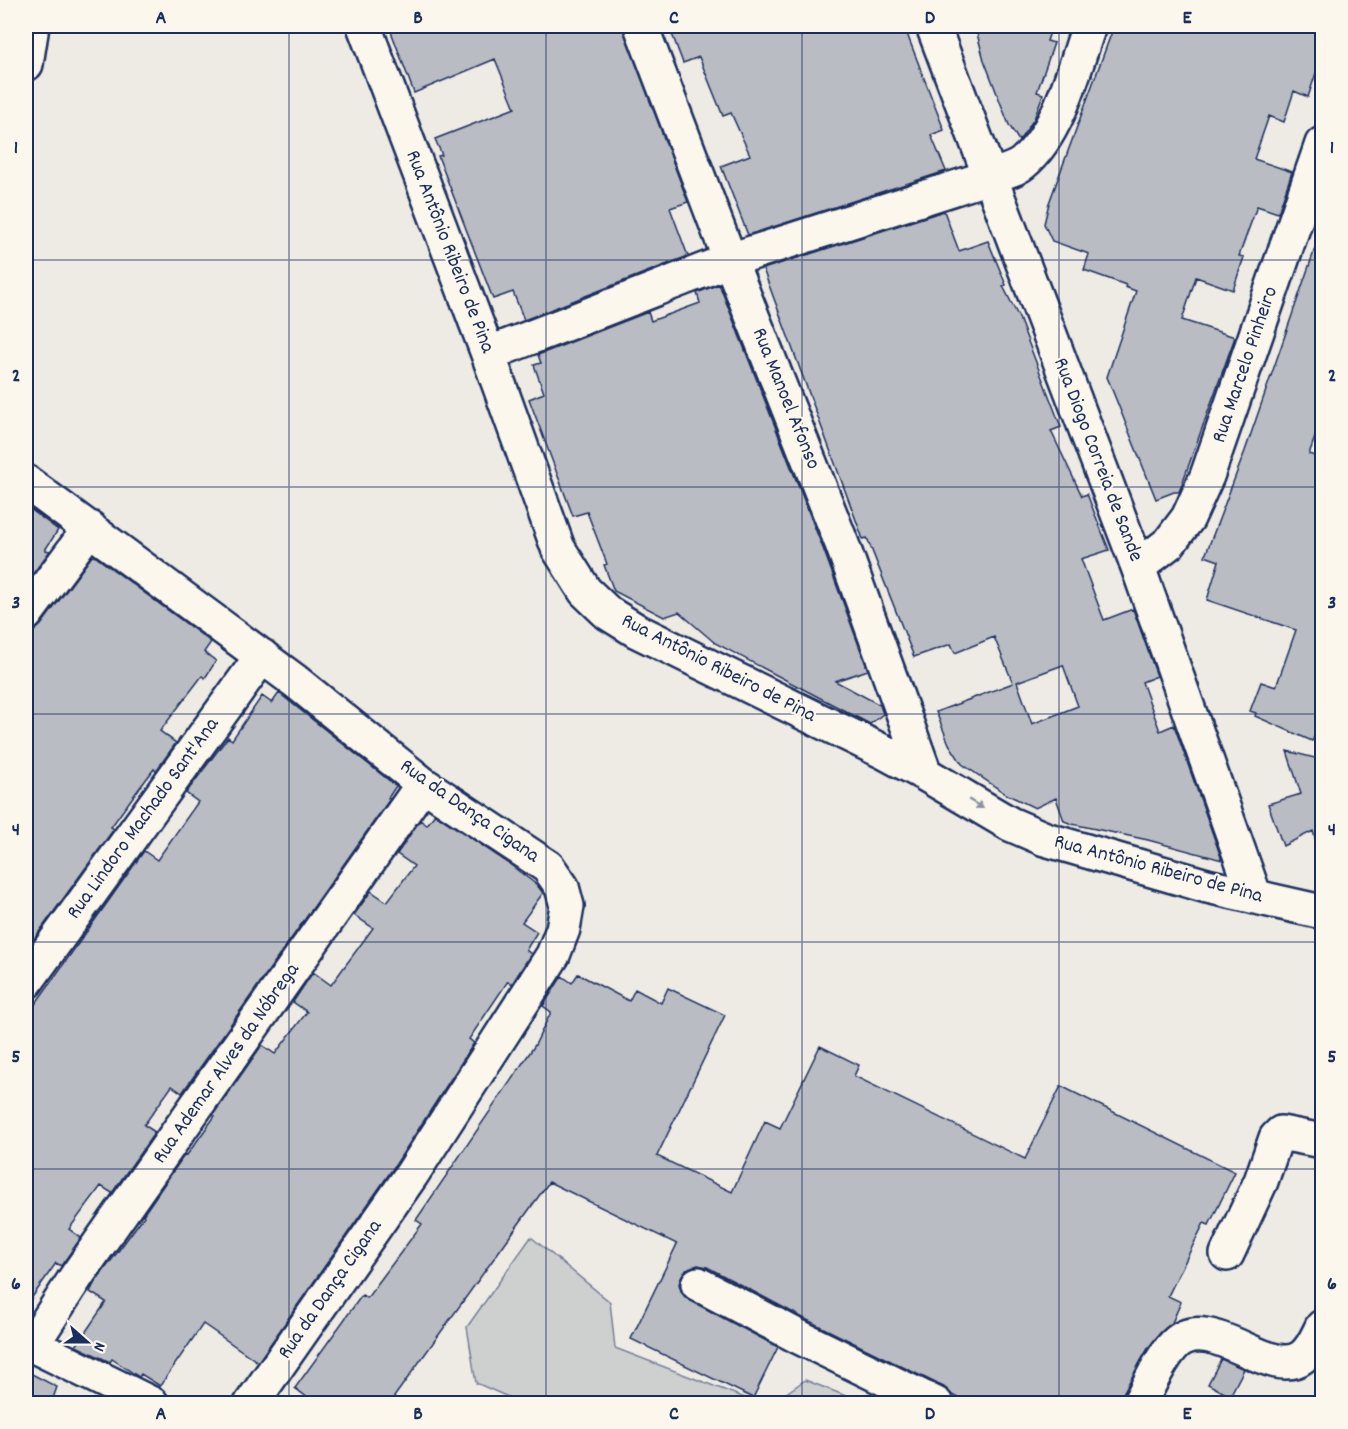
<svg xmlns="http://www.w3.org/2000/svg" width="1348" height="1429" font-family="Dekko,sans-serif">
<style>
.green{fill:#cecfcf;stroke:#747f96;stroke-width:1.5}
.building{fill:#b9bcc3;stroke:#1b2f5e;stroke-width:1.5;fill-rule:evenodd}
.lines{fill:none;stroke-linecap:round;stroke-linejoin:round}
.minor-casing{stroke:#1b2f5e;stroke-width:38}
.minor{stroke:#fbf7ec;stroke-width:33}
.oneway{fill:#8b93a5}
.grid{fill:none;stroke:#1b2f5e;stroke-width:1.5;stroke-opacity:0.55}
.labels{text-anchor:middle;dominant-baseline:central;stroke-width:4.5;stroke-linejoin:round;paint-order:stroke}
.street-label{font-size:21px;fill:#1b2f5e;stroke:#fbf7ec}
.neatline{fill:none;stroke:#1b2f5e;stroke-width:2}
.grid-label{font-size:20px;text-anchor:middle;font-weight:bold;fill:#1b2f5e}
</style>
<rect width="100%" height="100%" fill="#eeebe4"/>
<filter id="ink" filterUnits="userSpaceOnUse"><feTurbulence type="fractalNoise" baseFrequency=".0167" numOctaves="2"/><feDisplacementMap in="SourceGraphic" scale="12" xChannelSelector="R" yChannelSelector="G"/><feConvolveMatrix kernelMatrix="1 2 1 2 8 2 1 2 1" color-interpolation-filters="sRGB"/></filter>
<g filter="url(#ink)">
<path class="green" d="M531 1237 610 1302 615 1348 758 1403H522L476 1383 467 1327Z
M805 1380 864 1403H772Z"/>
<path class="building" d="M389 26H622L688 202 670 208 688 256 524 320 513 292 493 299 438 156 442 155 435 139 515 108 495 59 414 93Z
M669 26H827L830 33 849 26H904L944 130 931 135 946 171 748 235 721 166 750 155 731 113 723 116 699 57 683 63Z
M975 26H1052L1047 41 1054 43 1037 92 1043 94 1034 119 1019 141 1009 125 984 60Z
M1114 26H1323V52L1308 97 1294 91 1284 122 1269 116 1254 159 1292 172 1278 213 1257 206 1239 256 1244 257 1233 290 1196 277 1182 320 1235 337 1179 492H1174L1156 499 1107 377 1136 291 1125 287 1126 285 1084 270 1089 254 1052 241 1044 224 1049 203Z
M944 211 959 251 988 241 1006 285 1003 286 1019 318 1061 427 1051 431 1082 496 1087 494 1109 550 1081 559 1104 620 1133 609 1157 676 1142 682 1160 731 1174 725 1222 860 1148 840 1072 824 1064 821 1056 798 1035 808 1006 794 962 764 949 744 936 712 1013 683 994 637 955 653 951 644 914 657 867 538 863 539 763 269ZM1063 665 1078 706 1032 724 1017 682Z
M1319 237 1323 238V415L1309 454 1323 459V720L1312 741 1255 716 1256 713 1250 711 1261 682 1276 687 1296 630 1207 600 1219 561 1205 556 1245 451Z
M719 284 824 551 868 670 835 681 880 705 883 714 870 724 715 643 679 612 664 617 614 591 604 565 607 564 587 512 573 516 529 399 544 393 534 365 541 363 538 355 648 312 651 321 700 303 697 293Z
M26 506 58 530 45 550 50 551 26 583Z
M92 556 96 557 211 642 204 652 216 661 205 678 202 676 160 731 176 743 156 771 154 769 132 798 111 827 114 829 34 939 26 933V632L34 631 41 625Z
M279 693 396 786 388 798 390 799 182 1093 172 1086 144 1125 155 1132 112 1193 101 1186 69 1229 81 1238 61 1266 56 1263 26 1306V1017L144 851 157 860 198 802 186 793 228 737 232 740 262 696 272 703Z
M1287 751 1323 760V845H1317L1313 831 1283 846 1268 804 1301 794Z
M435 814 508 863 537 885 543 893 522 922 537 932 526 950 531 954 512 984 508 981 469 1039 474 1043 396 1164 258 1362 203 1324 160 1386 141 1374 139 1377 112 1359 110 1362 76 1346 106 1302 90 1292 94 1284 144 1216 143 1215 185 1154 187 1155 215 1116 213 1115 262 1045 275 1054 307 1012 293 1002 313 972 331 985 373 928 354 915 371 891 387 902 414 866 397 854 420 820 427 825Z
M578 974 629 1001 635 989 661 1003 668 988 725 1015 657 1156 732 1192 765 1121 780 1128 820 1046 859 1065 854 1076 1025 1159 1061 1086 1235 1172 1209 1225 1204 1223 1168 1296 1181 1302 1171 1325 1161 1332 1149 1347 1122 1395 1120 1404H970L952 1395 944 1387 805 1319 707 1267 698 1265 689 1268 682 1275 679 1284 682 1293 689 1300 778 1347 753 1398 631 1339 677 1244 549 1182 389 1404H316L295 1388 362 1295 367 1298 422 1224 416 1220 535 1045 551 1012 543 1006 562 976 572 983Z
M1221 1359 1244 1369 1230 1396 1208 1384Z
M26 1371 57 1387 51 1404H26Z"/>
<g class="lines">
<defs>
<path id="minor" d="M364 26 488 354 558 548 585 591 608 613 637 631 886 753 925 774 1010 824 1045 839 1207 886 1322 912
M641 26 730 260 842 544 925 774
M933 26 1138 567 1255 897
M26 64 32 26
M488 354 730 260 989 177C1000 173 1015 170 1023 163 1059 133 1074 69 1089 26
M26 482 295 681 423 784 548 867 562 887 567 906 563 929 553 955 412 1174 251 1404
M1138 567 1169 543 1188 518 1207 476 1322 144
M26 614 90 528
M26 982 262 656
M1227 1254 1261 1181 1276 1138 1281 1133 1322 1141
M698 1284 797 1336 936 1404
M26 1342 152 1404
M32 1345 78 1274 423 784
M1139 1404C1150 1384 1160 1359 1175 1344 1209 1310 1270 1381 1302 1357 1312 1350 1317 1337 1322 1327"/>
</defs>
<use href="#minor" class="minor-casing"/>
<use href="#minor" class="minor"/>
</g>
<defs><path id="oneway-solid" d="M-6-.8H1V-3.2L6.5 0L1 3.2V.8H-6Z" transform="scale(1.5)"/></defs>
<use class="oneway" href="#oneway-solid" transform="translate(976 804) rotate(31)"/>
</g>
<path class="grid" d="M289 26V1404M546 26V1404M802 26V1404M1059 26V1404M26 260H1322M26 487H1322M26 714H1322M26 942H1322M26 1169H1322"/>
<g class="labels">
<g class="street-label">
<text transform="translate(449 252) rotate(69)">Rua Antônio Ribeiro de Pina</text>
<text transform="translate(1246 365) rotate(-71)">Rua Marcelo Pinheiro</text>
<text transform="translate(785 399) rotate(68)">Rua Manoel Afonso</text>
<text transform="translate(1097 460) rotate(69)">Rua Diogo Correia de Sande</text>
<text transform="translate(718 669) rotate(27)">Rua Antônio Ribeiro de Pina</text>
<text transform="translate(469 812) rotate(35)">Rua da Dança Cigana</text>
<text transform="translate(144 819) rotate(-54)">Rua Lindoro Machado Sant'Ana</text>
<text transform="translate(1158 870) rotate(15)">Rua Antônio Ribeiro de Pina</text>
<text transform="translate(227 1064) rotate(-55)">Rua Ademar Alves da Nóbrega</text>
<text transform="translate(331 1290) rotate(-55)">Rua da Dança Cigana</text>
</g>
</g>
<rect width="1348" height="1429" fill="none" stroke="#fbf7ec" stroke-width="66"/>
<g transform="translate(87 1342) rotate(111)" stroke="#fbf7ec" stroke-width="4.5" paint-order="stroke">
<path d="M0-4.5L10 22L0 15L-10 22Z" fill="#1b2f5e"/>
<text y="-9" font-size="16" font-weight="bold" text-anchor="middle" fill="#1b2f5e">N</text>
</g>
<rect x="33" y="33" width="1282" height="1363" class="neatline"/>
<g class="grid-label">
<text x="161" y="23">A</text>
<text x="418" y="23">B</text>
<text x="674" y="23">C</text>
<text x="930" y="23">D</text>
<text x="1187" y="23">E</text>
<text x="16" y="153">1</text>
<text x="1332" y="153">1</text>
<text x="16" y="381">2</text>
<text x="1332" y="381">2</text>
<text x="16" y="608">3</text>
<text x="1332" y="608">3</text>
<text x="16" y="835">4</text>
<text x="1332" y="835">4</text>
<text x="16" y="1062">5</text>
<text x="1332" y="1062">5</text>
<text x="16" y="1289">6</text>
<text x="1332" y="1289">6</text>
<text x="161" y="1419">A</text>
<text x="418" y="1419">B</text>
<text x="674" y="1419">C</text>
<text x="930" y="1419">D</text>
<text x="1187" y="1419">E</text>
</g>
</svg>
